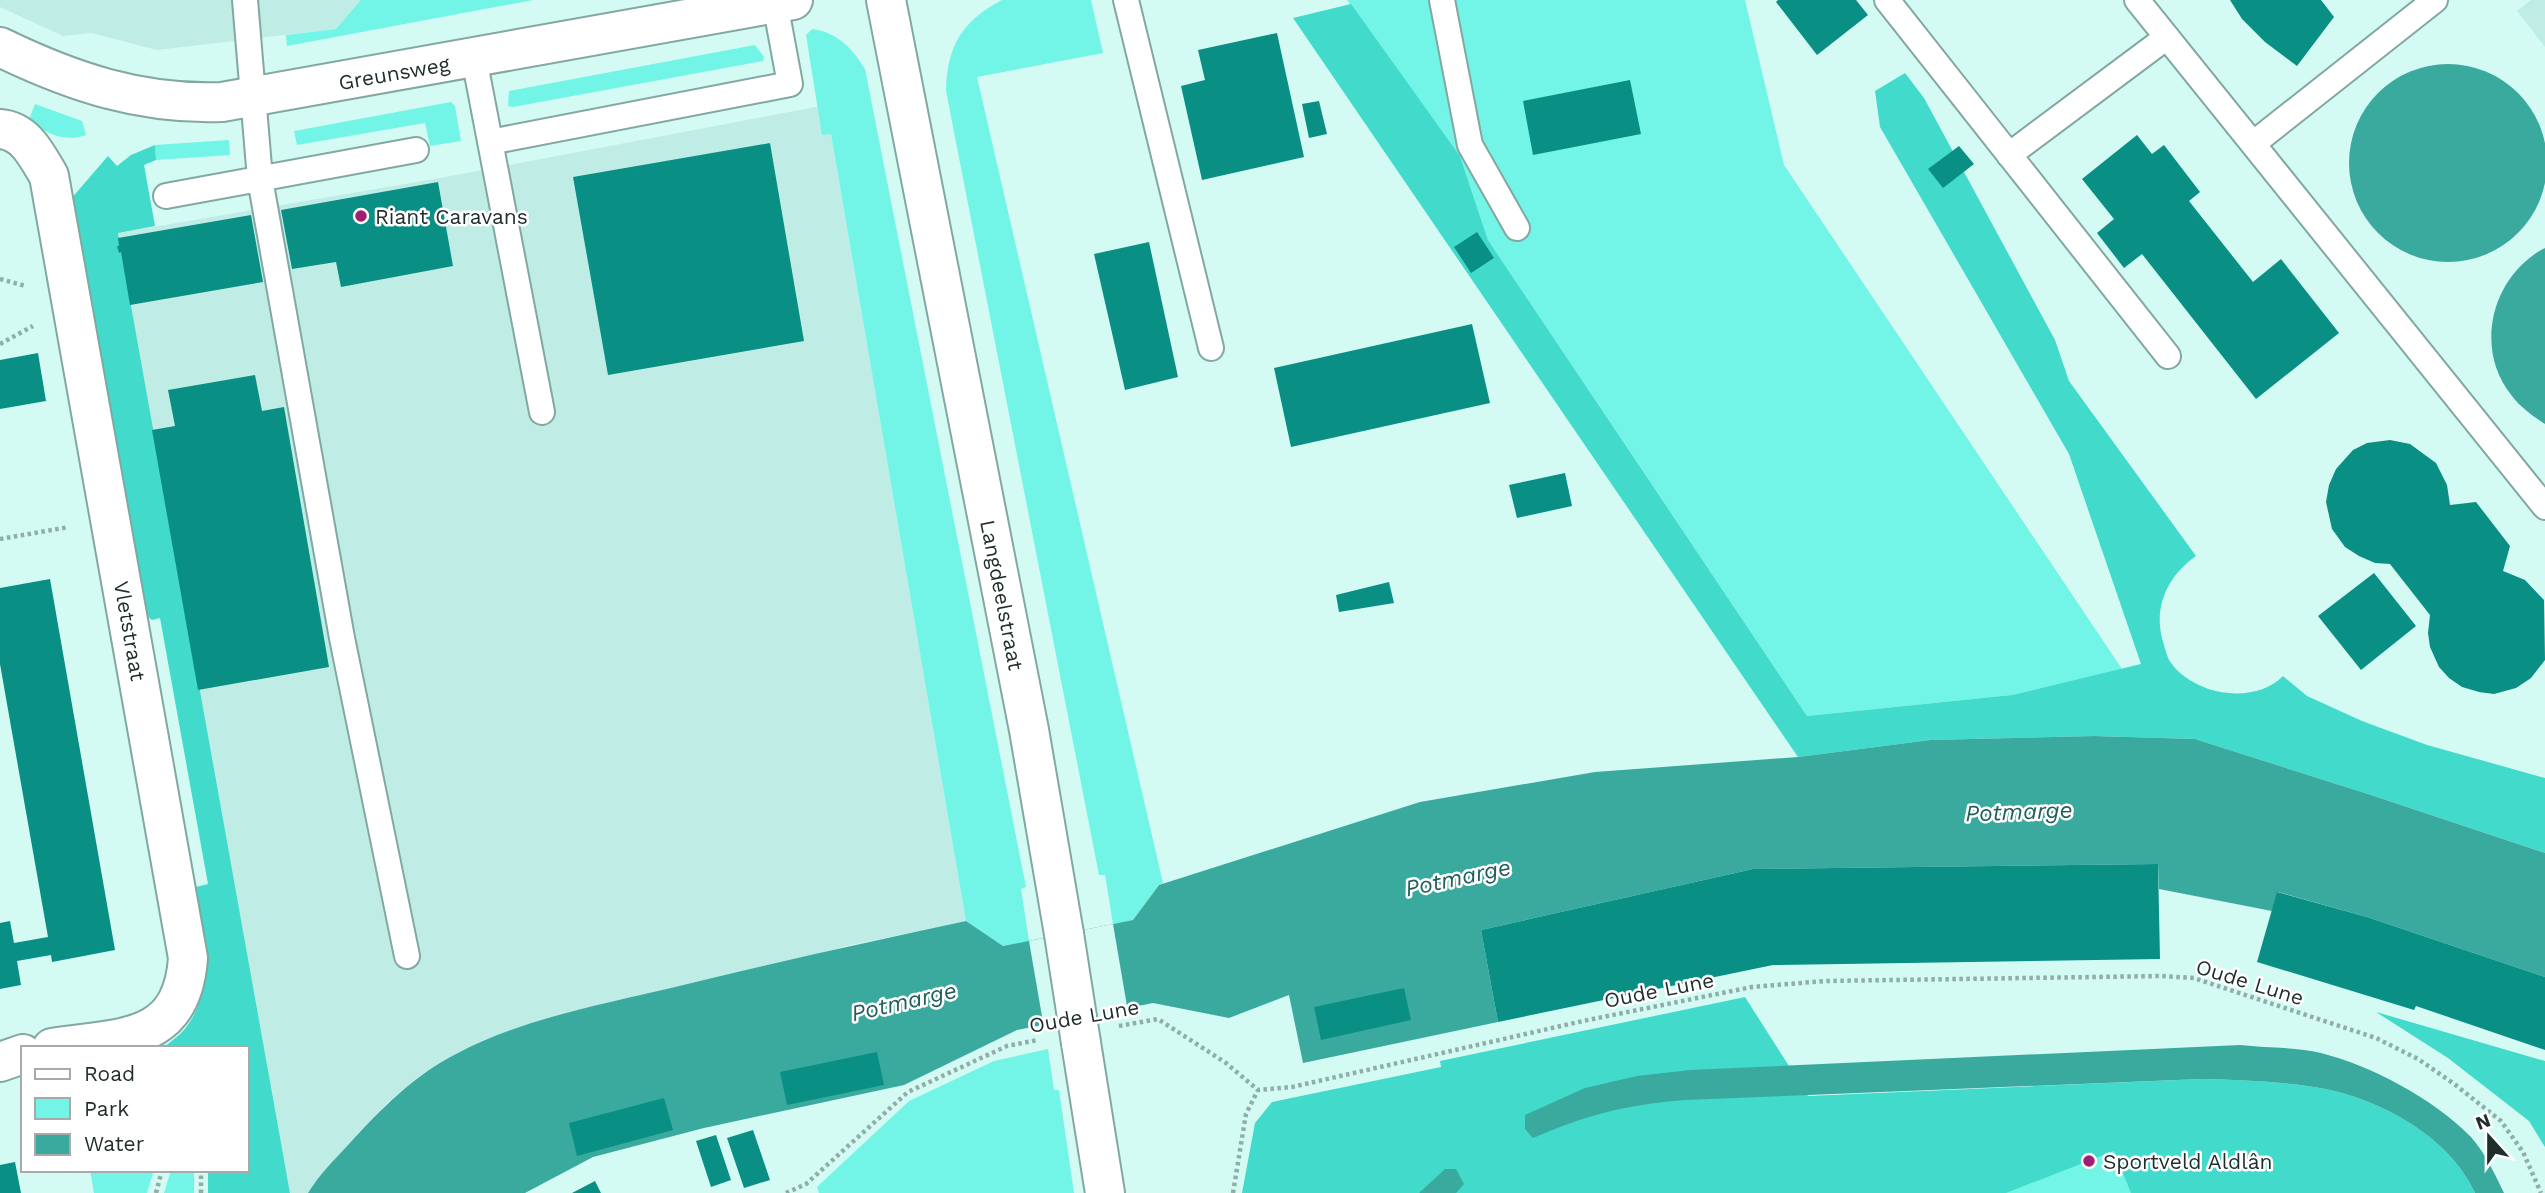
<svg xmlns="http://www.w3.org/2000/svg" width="2545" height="1193" font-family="'Work Sans',sans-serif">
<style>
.built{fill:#bfede6}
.green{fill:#72f5e6}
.forest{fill:#42dacb}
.water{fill:#3aaa9f}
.pier{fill:#d4faf4}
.building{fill:#098f84}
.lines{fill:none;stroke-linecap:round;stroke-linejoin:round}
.service-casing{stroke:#83a7a2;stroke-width:28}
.minor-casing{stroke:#83a7a2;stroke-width:42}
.tertiary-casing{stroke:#83a7a2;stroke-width:42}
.path{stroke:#90ada8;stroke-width:4.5;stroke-dasharray:3.5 3.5;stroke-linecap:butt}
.service{stroke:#fff;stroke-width:24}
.minor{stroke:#fff;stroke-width:38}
.tertiary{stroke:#fff;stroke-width:38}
.tertiary-bridge-casing{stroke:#83a7a2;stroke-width:42;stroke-linecap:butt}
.tertiary-bridge{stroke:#fff;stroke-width:38}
.poi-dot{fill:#a01f70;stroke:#fff;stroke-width:2.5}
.labels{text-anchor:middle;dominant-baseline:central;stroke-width:5;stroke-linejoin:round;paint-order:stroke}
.street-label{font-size:21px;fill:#1f2d2b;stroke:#fff}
.poi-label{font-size:21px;fill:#1f2d2b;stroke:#fff;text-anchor:start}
.water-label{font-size:23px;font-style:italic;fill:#235f58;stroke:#fff}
</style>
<rect width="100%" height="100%" fill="#d4faf4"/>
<path class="built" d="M0 0H497L336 29 157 50 91 33 63 36 0 7Z
M2531 0H2545V47L2517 11Z
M826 105 966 921 846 946 425 1072 387 1103 328 1167 308 1193H290L118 233 440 178Z"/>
<path class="green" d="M361 0H533L287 46 286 35 336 29Z
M1002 0H1091L1103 53 977 77 1163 883 1159 885 1133 920 1113 924 1105 875H1099L946 91C947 46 962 21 1002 0Z
M1347 0H1745L1784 165 2122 669 2012 695 1807 716 1488 240 1460 156Z
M812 29C837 32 853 49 865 69L1026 887 1021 889 1029 941 1003 946 966 921 831 134 822 135 806 35Z
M755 45 764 57 763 61 513 107 508 106 509 91Z
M451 102 455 106 461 141 430 146 425 123 297 145 294 131Z
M35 104 82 121 86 135C64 143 45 133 29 120Z
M229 140 230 155 156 160 155 145Z
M1048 1049 1054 1090H1059L1074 1193H819L817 1187 909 1101 994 1061Z
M2123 1130 2147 1193H1962Z
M90 1170H154L147 1193H94Z
M171 1170H194V1193H164Z"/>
<path class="forest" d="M1351 4 1460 156 1488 240 1807 716 2012 695 2141 664 2069 454 1880 127 1875 91 1905 73 1924 98 2055 340 2069 381 2196 556C2166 577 2152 610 2164 645 2165 649 2167 656 2169 660 2191 695 2254 706 2283 676L2307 696 2362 721 2427 745 2545 778V853L2371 795 2195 739 2094 736 1930 740 1798 757 1293 18Z
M155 145 156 160 144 165 155 226 118 233 290 1193H208V1170H247V1048H163C171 1041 181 1035 187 1026 217 985 203 936 195 891L196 887 208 884 160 618 152 620 146 615 78 226 69 218 70 200 108 156 117 166 131 155Z
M1745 997 1808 1096 2201 1079C2239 1080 2276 1081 2314 1087 2375 1096 2449 1135 2475 1193H2131L2114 1151 2006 1193H1242L1255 1123 1272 1102 1441 1067 1440 1061Z
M2376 1012 2545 1061V1147L2529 1121 2448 1058Z"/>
<path class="water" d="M2349 163a99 99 0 1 1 198 0a99 99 0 1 1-198 0Z
M2545 248V424C2533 416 2521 408 2512 396 2473 349 2492 275 2545 248Z
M2094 736 2195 739 2371 795 2545 853V977L2367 917 2278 892 2272 911 2159 889 2158 864 1753 869 1481 930 1498 1022 1303 1063 1289 995 1229 1018 1153 1003 1017 1030 904 1085 704 1128 593 1157 525 1193H308C319 1175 334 1160 349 1144 381 1109 414 1075 458 1053 523 1019 599 1005 671 988 769 964 867 942 966 921L1003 946 1133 920 1159 885 1420 802 1595 772 1798 757 1930 740Z
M2240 1045C2266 1048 2296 1047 2321 1053 2372 1066 2434 1099 2471 1137 2485 1153 2495 1174 2504 1193H2475C2449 1135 2375 1096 2314 1087 2276 1081 2239 1080 2201 1079L1685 1100C1625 1105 1589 1114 1533 1138L1525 1129V1115L1585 1088 1637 1076 1690 1070Z
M1445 1169H1456L1464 1184 1456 1193H1419Z"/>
<path class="pier" d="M1113 924 1128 1012 1044 1028 1029 941Z"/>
<path class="building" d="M1778 0H1856L1868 15 1817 55 1776 2Z
M2230 0H2321L2334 17 2297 66 2265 42 2242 19Z
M1277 33 1304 157 1202 180 1181 86 1205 80 1198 50Z
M1630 80 1641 134 1533 155 1523 101Z
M1319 101 1327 134 1309 138 1302 104Z
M2137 135 2152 154 2164 145 2200 192 2189 201 2253 282 2281 259 2339 333 2256 399 2142 254 2124 268 2097 233 2114 219 2082 179Z
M770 143 804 341 608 375 573 177Z
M1959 146 1974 164 1943 188 1928 169Z
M438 182 453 266 341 287 336 262 292 269 281 210Z
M251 215 263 282 130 305 121 252 119 253 117 246H119L118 238Z
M1477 232 1494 258 1471 273 1454 247Z
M1149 242 1178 377 1125 390 1094 254Z
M1472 324 1490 403 1291 447 1274 368Z
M38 353 46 401 0 409V360Z
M255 375 262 411 284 407 329 667 198 690 152 430 175 426 168 390Z
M2390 440 2410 444 2436 463 2447 485 2450 505 2476 502 2510 546 2503 571 2525 580 2544 600 2545 660 2531 678 2516 688 2494 694 2479 692 2462 687 2449 678 2439 667 2430 647 2428 633 2430 615 2390 564 2375 563 2359 556 2345 547 2332 529 2326 502 2329 485 2336 469 2353 450 2367 443Z
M1565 473 1572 506 1517 518 1509 485Z
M2374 573 2416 626 2361 670 2318 616Z
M50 579 115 950 52 962 51 955 17 961 21 985 0 989V923L10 921 14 943 48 937 0 664V588Z
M1389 582 1394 603 1339 612 1336 595Z
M2158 864 2160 959 1773 965 1498 1022 1481 930 1753 869Z
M2277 892 2367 917 2545 977V1050L2416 1006 2414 1010 2257 962Z
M1404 988 1411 1020 1321 1040 1314 1007Z
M877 1052 884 1085 787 1105 780 1072Z
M664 1098 673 1130 577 1156 569 1123Z
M753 1130 770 1180 744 1188 727 1138Z
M716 1135 731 1180 711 1187 696 1141Z
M15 1162 21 1193H0V1165Z
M595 1181 601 1193H572Z"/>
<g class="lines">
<defs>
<path id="service" d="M245 0 260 179 342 638 407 956
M1126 0 1211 348
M1442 0 1470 145 1517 228
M1887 0 2168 356
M2137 0 2545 507
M474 58 542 412
M490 142 790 84 775 3
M2254 143 2435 0
M2009 155 2167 37
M166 196 416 150"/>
<path id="minor" d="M0 47C72 82 141 105 222 102L793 0
M0 129C26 131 37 156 49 176L188 958C182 1045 119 1037 52 1048
M0 1062 23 1054"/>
<path id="tertiary" d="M886 0 1029 730 1064 934
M1081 1043 1105 1193"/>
</defs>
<use href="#service" class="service-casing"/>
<use href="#minor" class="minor-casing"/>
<use href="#tertiary" class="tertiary-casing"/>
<path class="path" d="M0 279 26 286
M0 344 33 326
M0 539 69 527
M1119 1026 1158 1019 1226 1063 1258 1090 1292 1087 1583 1021 1752 987 1825 981 2161 976 2194 978 2221 987 2376 1038 2418 1059 2453 1083 2501 1121 2523 1152 2541 1193
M156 1193 162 1170
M201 1193V1170
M786 1193 806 1184 908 1092 1007 1046 1038 1040
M1233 1193 1246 1114 1258 1090"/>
<use href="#service" class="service"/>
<use href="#minor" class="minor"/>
<use href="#tertiary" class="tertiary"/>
<defs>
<path id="tertiary-bridge" d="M1064 934 1081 1043"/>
</defs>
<use href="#tertiary-bridge" class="tertiary-bridge-casing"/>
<use href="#tertiary-bridge" class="tertiary-bridge"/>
</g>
<g class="poi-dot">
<circle cx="361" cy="216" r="7"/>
<circle cx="2089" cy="1161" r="7"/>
</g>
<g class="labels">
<g class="street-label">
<text transform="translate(394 73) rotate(-10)">Greunsweg</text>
<text transform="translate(1002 595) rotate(79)">Langdeelstraat</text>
<text transform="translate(130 631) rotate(80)">Vletstraat</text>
<text transform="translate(2250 982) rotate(17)">Oude Lune</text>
<text transform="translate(1659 990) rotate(-11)">Oude Lune</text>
<text transform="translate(1084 1016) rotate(-10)">Oude Lune</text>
</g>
<g class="poi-label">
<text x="375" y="216">Riant Caravans</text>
<text x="2103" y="1161">Sportveld Aldlân</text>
</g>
<g class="water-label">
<text transform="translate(2019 812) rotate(-2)">Potmarge</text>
<text transform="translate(1458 878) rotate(-12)">Potmarge</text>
<text transform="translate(904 1002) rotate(-13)">Potmarge</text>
</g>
</g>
<rect x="21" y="1046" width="228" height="126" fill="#ffffff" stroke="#a5abaa" stroke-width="2"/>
<rect x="35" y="1069" width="35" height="10" fill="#ffffff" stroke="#a5abaa" stroke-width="2"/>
<text x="84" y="1081" font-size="21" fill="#1f2d2b">Road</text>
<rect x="35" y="1098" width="35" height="21" fill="#72f5e6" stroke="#a5abaa" stroke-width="2"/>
<text x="84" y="1116" font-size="21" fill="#1f2d2b">Park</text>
<rect x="35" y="1134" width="35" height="21" fill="#3aaa9f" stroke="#a5abaa" stroke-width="2"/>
<text x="84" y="1151" font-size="21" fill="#1f2d2b">Water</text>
<g transform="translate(2489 1137) rotate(339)" stroke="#ffffff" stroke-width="5" paint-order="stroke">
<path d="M0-5L12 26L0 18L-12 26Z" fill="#1f2d2b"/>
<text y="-10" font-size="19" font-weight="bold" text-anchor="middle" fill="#1f2d2b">N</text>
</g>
</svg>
